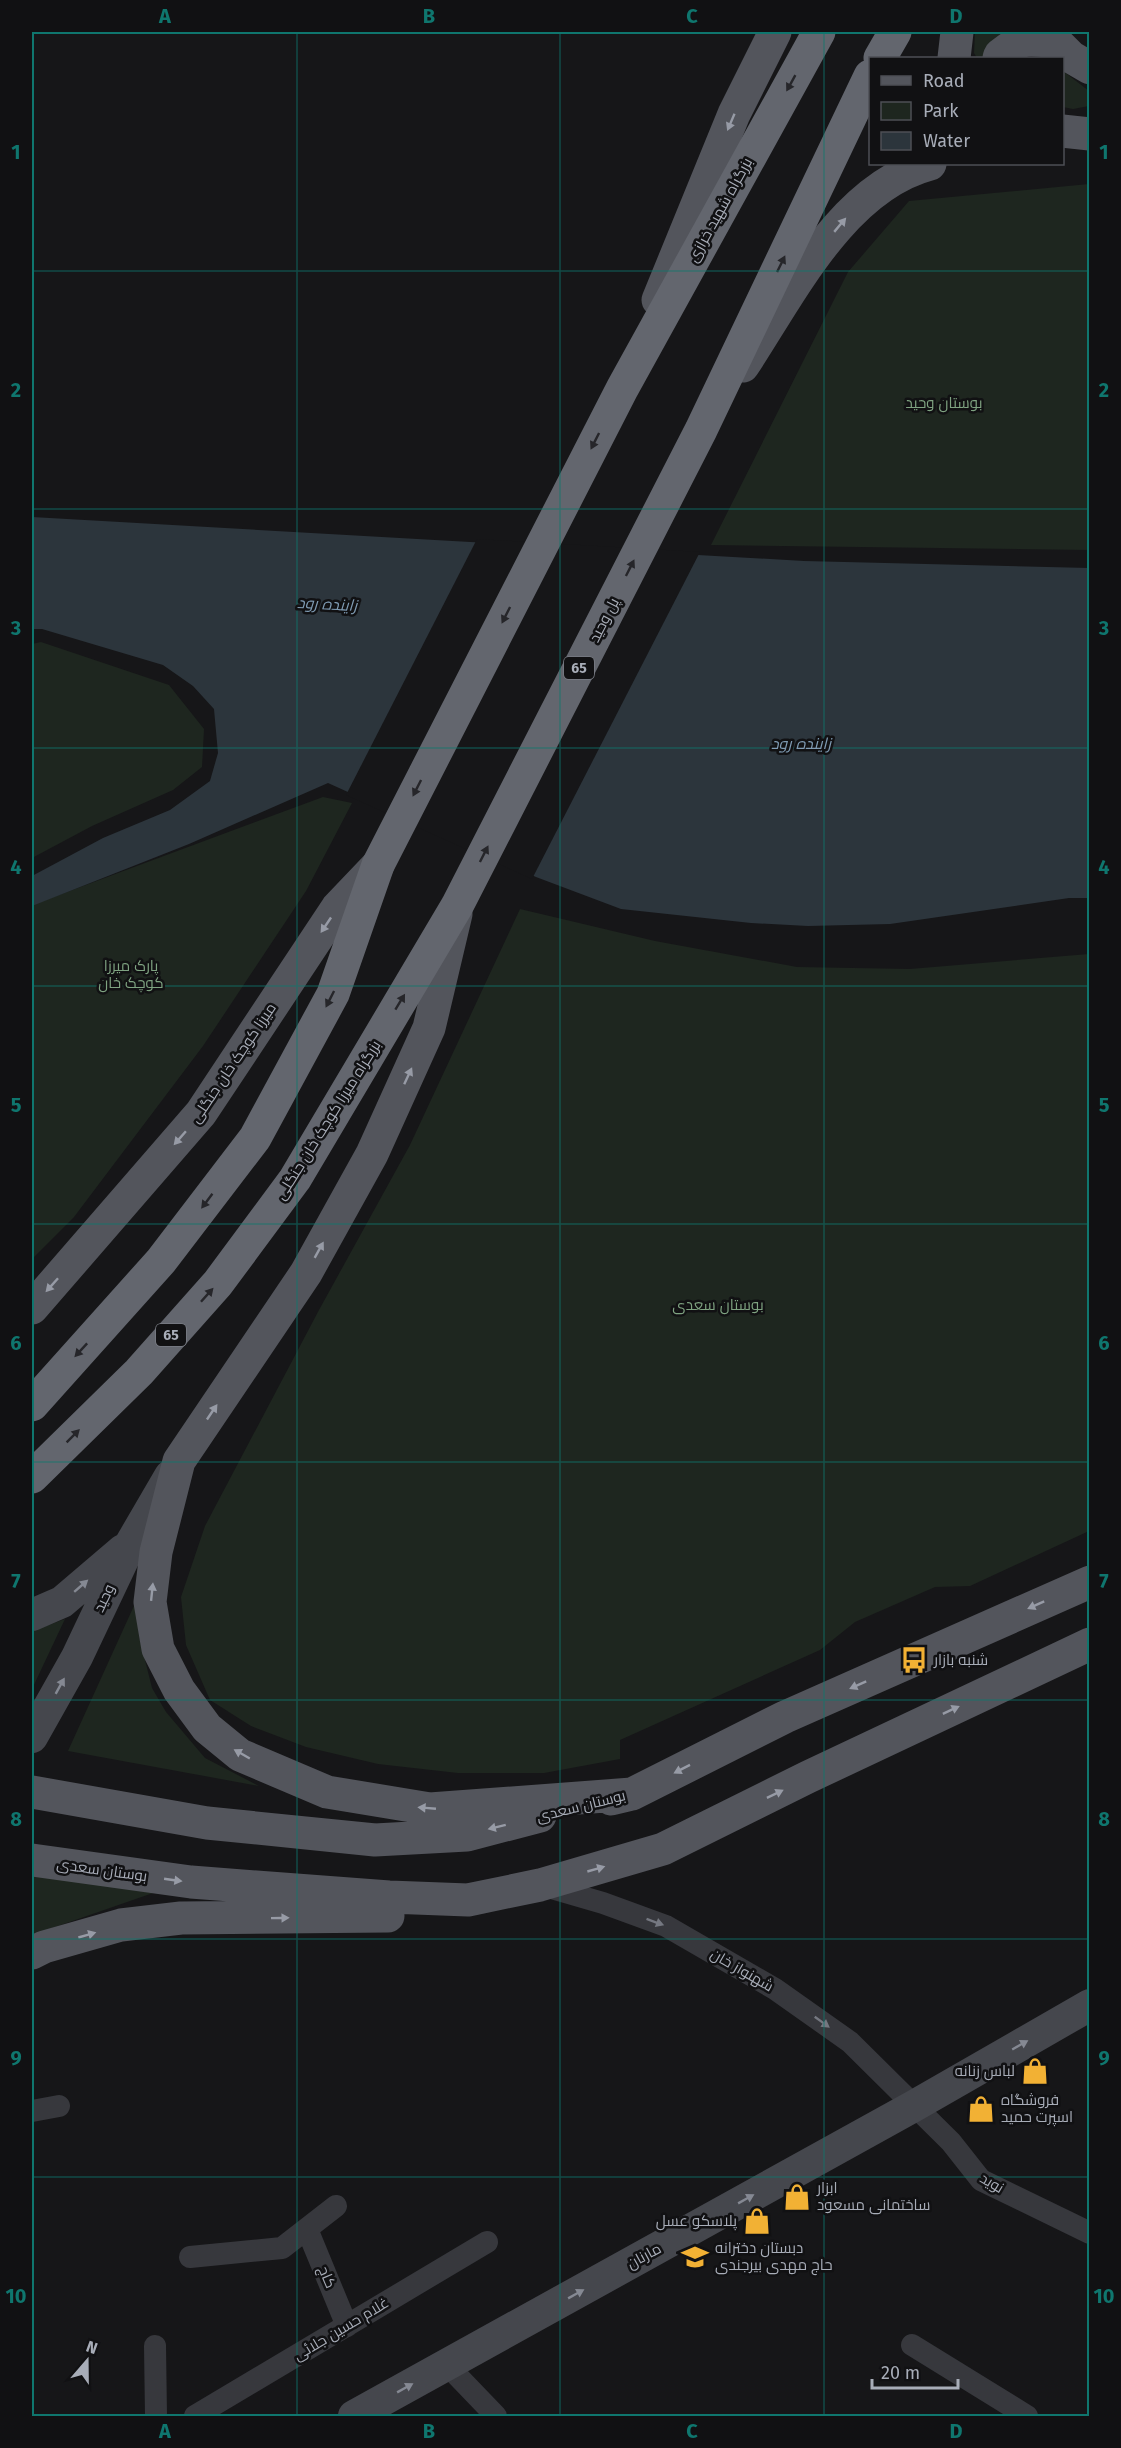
<svg xmlns="http://www.w3.org/2000/svg" width="1121" height="2448" font-family="'Fira Sans',Cairo,sans-serif">
<style>
.green{fill:#1e261f}
.water{fill:#2c353c}
.pier{fill:#161618}
.lines{fill:none;stroke-linecap:round;stroke-linejoin:round}
.street{stroke:#37383d;stroke-width:22}
.secondary{stroke:#45474d;stroke-width:32}
.primary{stroke:#53555c;stroke-width:33}
.highway{stroke:#63666e;stroke-width:33}
.oneway{fill:#26262a}
.oneway2{fill:#979ba6}
.oneway3{fill:#858993}
.oneway4{fill:#757881}
.grid{fill:none;stroke:#0f766e;stroke-width:1.5;stroke-opacity:0.55}
.labels{text-anchor:middle;dominant-baseline:central;stroke-width:5;stroke-linejoin:round;paint-order:stroke}
.shield{fill:#111113;stroke:#7b7e86;stroke-width:1.5}
.shield-label{font-size:14px;font-weight:bold;fill:#a8adb8}
.street-label{font-size:15px;fill:#a8adb8;stroke:#111113}
.park-label{font-size:15px;fill:#7fa381;stroke:#111113}
.poi-label{font-size:15px;fill:#a8adb8;stroke:#111113;text-anchor:start}
.water-label{font-size:16px;font-style:italic;fill:#7f9bb3;stroke:#111113}
.neatline{fill:none;stroke:#0f766e;stroke-width:2}
.grid-label{font-size:20px;text-anchor:middle;font-weight:bold;fill:#0f766e}
</style>
<rect width="100%" height="100%" fill="#161618"/>
<path class="green" d="M975 32H1010L991 58H977L974 53Z
M1063 71 1089 91V106L1073 109 1063 107Z
M1089 184V550L711 545 848 272 909 201Z
M41 642 169 685 204 729 202 767 173 790 92 826 32 858V644Z
M323 797 352 803 306 891 203 1046 74 1217 32 1259V905Z
M520 909 655 941 797 967 910 969 1089 954V1531L970 1586 935 1587 855 1622 820 1650 620 1740V1759L544 1773H458L378 1764 306 1747 251 1726 210 1700 186 1645 181 1597 205 1526 319 1310 410 1145Z
M138 1597 139 1636 152 1688 166 1712 205 1758 259 1786 68 1751Z
M65 1619 32 1689V1628L46 1626Z
M32 1873 153 1893 32 1935Z"/>
<path class="water" d="M32 517 804 561 1089 568V898H1069L890 924 808 926 751 923 621 909 536 877 328 783 189 844 32 906V876L103 838 170 810 210 781 218 753 214 709 193 686 163 665 42 629H32Z"/>
<path class="pier" d="M477 539 700 552 532 879 346 795Z"/>
<g class="lines">
<path class="street" d="M541 1885 603 1903 666 1926 775 1989 850 2042 951 2142 981 2180 1090 2233
M32 2111 59 2106
M307 2229 347 2326
M190 2257 282 2248 336 2206
M912 2345 1027 2416
M155 2346 156 2416
M447 2365 496 2416
M195 2416 487 2242"/>
<path class="secondary" d="M32 1615 62 1602 123 1550
M32 1737 77 1657 131 1543 170 1476
M354 2416 914 2106 1090 2005"/>
<path class="primary" d="M1046 32 1071 57 1090 68
M954 58 957 32
M999 58 1000 55C1023 37 1026 38 1054 42
M1062 131 1090 134
M658 300 734 114 775 32
M743 366C790 295 842 187 930 164
M456 914 429 1028 372 1154 306 1273 179 1461 156 1552 150 1602 158 1649 179 1690 207 1728 240 1755 327 1792 430 1809 632 1794
M32 1308 201 1113 337 908 378 865
M32 1792 207 1823 375 1840 467 1835 540 1816
M611 1799 632 1794 785 1717 1090 1582
M32 1860 191 1882 389 1897 468 1900 540 1885 663 1849 808 1777 1090 1644
M32 1953 44 1947 121 1925 181 1918 388 1916"/>
<path class="highway" d="M880 58 895 32
M32 1405 161 1261 255 1138 333 994 378 865 622 389 819 32
M32 1477 139 1372 218 1283 295 1179 457 906 701 430 870 76"/>
</g>
<defs><path id="oneway-solid" d="M-6-.8H1V-3.2L6.5 0L1 3.2V.8H-6Z" transform="scale(1.5)"/></defs>
<g class="oneway">
<use href="#oneway-solid" transform="translate(791 83) rotate(119)"/>
<use href="#oneway-solid" transform="translate(781 264) rotate(-64)"/>
<use href="#oneway-solid" transform="translate(595 441) rotate(117)"/>
<use href="#oneway-solid" transform="translate(630 568) rotate(-63)"/>
<use href="#oneway-solid" transform="translate(506 615) rotate(117)"/>
<use href="#oneway-solid" transform="translate(417 788) rotate(117)"/>
<use href="#oneway-solid" transform="translate(484 854) rotate(-63)"/>
<use href="#oneway-solid" transform="translate(330 999) rotate(117)"/>
<use href="#oneway-solid" transform="translate(400 1002) rotate(-59)"/>
<use href="#oneway-solid" transform="translate(207 1201) rotate(127)"/>
<use href="#oneway-solid" transform="translate(207 1295) rotate(-48)"/>
<use href="#oneway-solid" transform="translate(81 1350) rotate(133)"/>
<use href="#oneway-solid" transform="translate(73 1436) rotate(-45)"/>
</g>
<g class="oneway2">
<use href="#oneway-solid" transform="translate(731 122) rotate(113)"/>
<use href="#oneway-solid" transform="translate(840 225) rotate(-50)"/>
<use href="#oneway-solid" transform="translate(326 925) rotate(124)"/>
<use href="#oneway-solid" transform="translate(408 1076) rotate(-65)"/>
<use href="#oneway-solid" transform="translate(180 1138) rotate(131)"/>
<use href="#oneway-solid" transform="translate(319 1250) rotate(-61)"/>
<use href="#oneway-solid" transform="translate(52 1285) rotate(132)"/>
<use href="#oneway-solid" transform="translate(212 1412) rotate(-56)"/>
<use href="#oneway-solid" transform="translate(152 1592) rotate(-84)"/>
<use href="#oneway-solid" transform="translate(1036 1605) rotate(156)"/>
<use href="#oneway-solid" transform="translate(858 1685) rotate(156)"/>
<use href="#oneway-solid" transform="translate(951 1710) rotate(-25)"/>
<use href="#oneway-solid" transform="translate(242 1754) rotate(-150)"/>
<use href="#oneway-solid" transform="translate(682 1769) rotate(153)"/>
<use href="#oneway-solid" transform="translate(775 1794) rotate(-26)"/>
<use href="#oneway-solid" transform="translate(427 1808) rotate(-175)"/>
<use href="#oneway-solid" transform="translate(497 1827) rotate(166)"/>
<use href="#oneway-solid" transform="translate(596 1869) rotate(-16)"/>
<use href="#oneway-solid" transform="translate(173 1880) rotate(8)"/>
<use href="#oneway-solid" transform="translate(280 1918) rotate(-1)"/>
<use href="#oneway-solid" transform="translate(87 1935) rotate(-16)"/>
</g>
<g class="oneway3">
<use href="#oneway-solid" transform="translate(81 1586) rotate(-41)"/>
<use href="#oneway-solid" transform="translate(60 1686) rotate(-61)"/>
<use href="#oneway-solid" transform="translate(1020 2045) rotate(-30)"/>
<use href="#oneway-solid" transform="translate(746 2199) rotate(-29)"/>
<use href="#oneway-solid" transform="translate(576 2294) rotate(-29)"/>
<use href="#oneway-solid" transform="translate(405 2388) rotate(-29)"/>
</g>
<g class="oneway4">
<use href="#oneway-solid" transform="translate(655 1922) rotate(20)"/>
<use href="#oneway-solid" transform="translate(822 2022) rotate(36)"/>
</g>
<path class="grid" d="M297 32V2416M560 32V2416M824 32V2416M32 271H1090M32 509H1090M32 748H1090M32 986H1090M32 1224H1090M32 1462H1090M32 1700H1090M32 1939H1090M32 2177H1090"/>
<defs>
<symbol id="bus-bare" viewBox="-9 -9 18 18"><path d="M-5-6H5V4H4V6H2V4H-2V6H-4V4H-5ZM-3.5-4V0h7V-4ZM-3.5 1.2v1.5H-2V1.2ZM2 1.2v1.5H3.5V1.2Z" fill="#f2b134" stroke="#111113" stroke-width="2.5" paint-order="stroke"/></symbol>
<symbol id="shop-bare" viewBox="-9 -9 18 18"><path d="M-5-2.5h2.3a2.7 3.5 0 0 1 5.4 0H5L5.5 6h-11ZM-1.5-2.5h3a1.5 2.3 0 0 0-3 0Z" fill="#f2b134" stroke="#111113" stroke-width="2.5" paint-order="stroke"/></symbol>
<symbol id="school-bare" viewBox="-9 -9 18 18"><path d="M0-5L7-2L0 1L-7-2ZM-4 1L0 2.5L4 1V4Q0 6-4 4Z" fill="#f2b134" stroke="#111113" stroke-width="2.5" paint-order="stroke"/></symbol>
</defs>
<g fill-rule="evenodd">
<use href="#bus-bare" x="895" y="1641" width="38" height="38"/>
<use href="#shop-bare" x="1016" y="2052" width="38" height="38"/>
<use href="#shop-bare" x="962" y="2090" width="38" height="38"/>
<use href="#shop-bare" x="778" y="2178" width="38" height="38"/>
<use href="#shop-bare" x="738" y="2202" width="38" height="38"/>
<use href="#school-bare" x="676" y="2238" width="38" height="38"/>
</g>
<g class="labels">
<g class="shield">
<rect x="564" y="657" width="30" height="22" rx="4.5"/>
<rect x="156" y="1324" width="30" height="22" rx="4.5"/>
</g>
<g class="shield-label">
<text x="579" y="668">65</text>
<text x="171" y="1335">65</text>
</g>
<g class="street-label">
<text transform="translate(720 210) rotate(-61)">بزرگراه شهید خرازی</text>
<text transform="translate(604 620) rotate(-63)">پل وحید</text>
<text transform="translate(233 1063) rotate(-56)">میرزا کوچک خان جنگلی</text>
<text transform="translate(328 1120) rotate(-58)">بزرگراه میرزا کوچک خان جنگلی</text>
<text transform="translate(104 1598) rotate(-65)">وحید</text>
<text transform="translate(581 1806) rotate(-14)">بوستان سعدی</text>
<text transform="translate(102 1870) rotate(8)">بوستان سعدی</text>
<text transform="translate(742 1970) rotate(30)">شهنواز خان</text>
<text transform="translate(992 2183) rotate(31)">نوید</text>
<text transform="translate(644 2256) rotate(-29)">مارنان</text>
<text transform="translate(327 2277) rotate(67)">کاج</text>
<text transform="translate(341 2329) rotate(-31)">غلام حسین جلائی</text>
</g>
<g class="park-label">
<text x="944" y="403">بوستان وحید</text>
<text x="131" y="966">پارک میرزا<tspan x="131" dy="17">کوچک خان</tspan></text>
<text x="718" y="1305">بوستان سعدی</text>
</g>
<g class="poi-label">
<text x="934" y="1660">شنبه بازار</text>
<text x="1015" y="2071" text-anchor="end">لباس زنانه</text>
<text x="1001" y="2100">فروشگاه<tspan x="1001" dy="17">اسپرت حمید</tspan></text>
<text x="817" y="2188">ابزار<tspan x="817" dy="17">ساختمانی مسعود</tspan></text>
<text x="737" y="2221" text-anchor="end">پلاسکو عسل</text>
<text x="715" y="2248">دبستان دخترانه<tspan x="715" dy="17">حاج مهدی بیرجندی</tspan></text>
</g>
<g class="water-label">
<text transform="translate(327 604) rotate(3)">زاینده رود</text>
<text x="801" y="743">زاینده رود</text>
</g>
</g>
<rect width="1121" height="2448" fill="none" stroke="#111113" stroke-width="66"/>
<rect x="869" y="57" width="195" height="108" fill="#111113" stroke="#4d4f55" stroke-width="1.5"/>
<rect x="881" y="76" width="30" height="9" fill="#53555c" stroke="#4d4f55" stroke-width="1.5"/>
<text x="923" y="87" font-size="18" fill="#a8adb8">Road</text>
<rect x="881" y="102" width="30" height="18" fill="#1e261f" stroke="#4d4f55" stroke-width="1.5"/>
<text x="923" y="117" font-size="18" fill="#a8adb8">Park</text>
<rect x="881" y="132" width="30" height="18" fill="#2c353c" stroke="#4d4f55" stroke-width="1.5"/>
<text x="923" y="147" font-size="18" fill="#a8adb8">Water</text>
<g transform="translate(87 2361) rotate(20)" stroke="#111113" stroke-width="4.5" paint-order="stroke">
<path d="M0-4.5L10 22L0 15L-10 22Z" fill="#a8adb8"/>
<text y="-9" font-size="16" font-weight="bold" text-anchor="middle" fill="#a8adb8">N</text>
</g>
<path d="M872 2379v9h86v-9" fill="none" stroke="#a8adb8" stroke-width="3"/>
<text x="881" y="2379" font-size="18" fill="#a8adb8" stroke="#111113" stroke-width="4.5" paint-order="stroke">20 m</text>
<rect x="33" y="33" width="1055" height="2382" class="neatline"/>
<g class="grid-label">
<text x="165" y="23">A</text>
<text x="429" y="23">B</text>
<text x="692" y="23">C</text>
<text x="956" y="23">D</text>
<text x="16" y="159">1</text>
<text x="1104" y="159">1</text>
<text x="16" y="397">2</text>
<text x="1104" y="397">2</text>
<text x="16" y="635">3</text>
<text x="1104" y="635">3</text>
<text x="16" y="874">4</text>
<text x="1104" y="874">4</text>
<text x="16" y="1112">5</text>
<text x="1104" y="1112">5</text>
<text x="16" y="1350">6</text>
<text x="1104" y="1350">6</text>
<text x="16" y="1588">7</text>
<text x="1104" y="1588">7</text>
<text x="16" y="1826">8</text>
<text x="1104" y="1826">8</text>
<text x="16" y="2065">9</text>
<text x="1104" y="2065">9</text>
<text x="16" y="2303">10</text>
<text x="1104" y="2303">10</text>
<text x="165" y="2438">A</text>
<text x="429" y="2438">B</text>
<text x="692" y="2438">C</text>
<text x="956" y="2438">D</text>
</g>
</svg>
